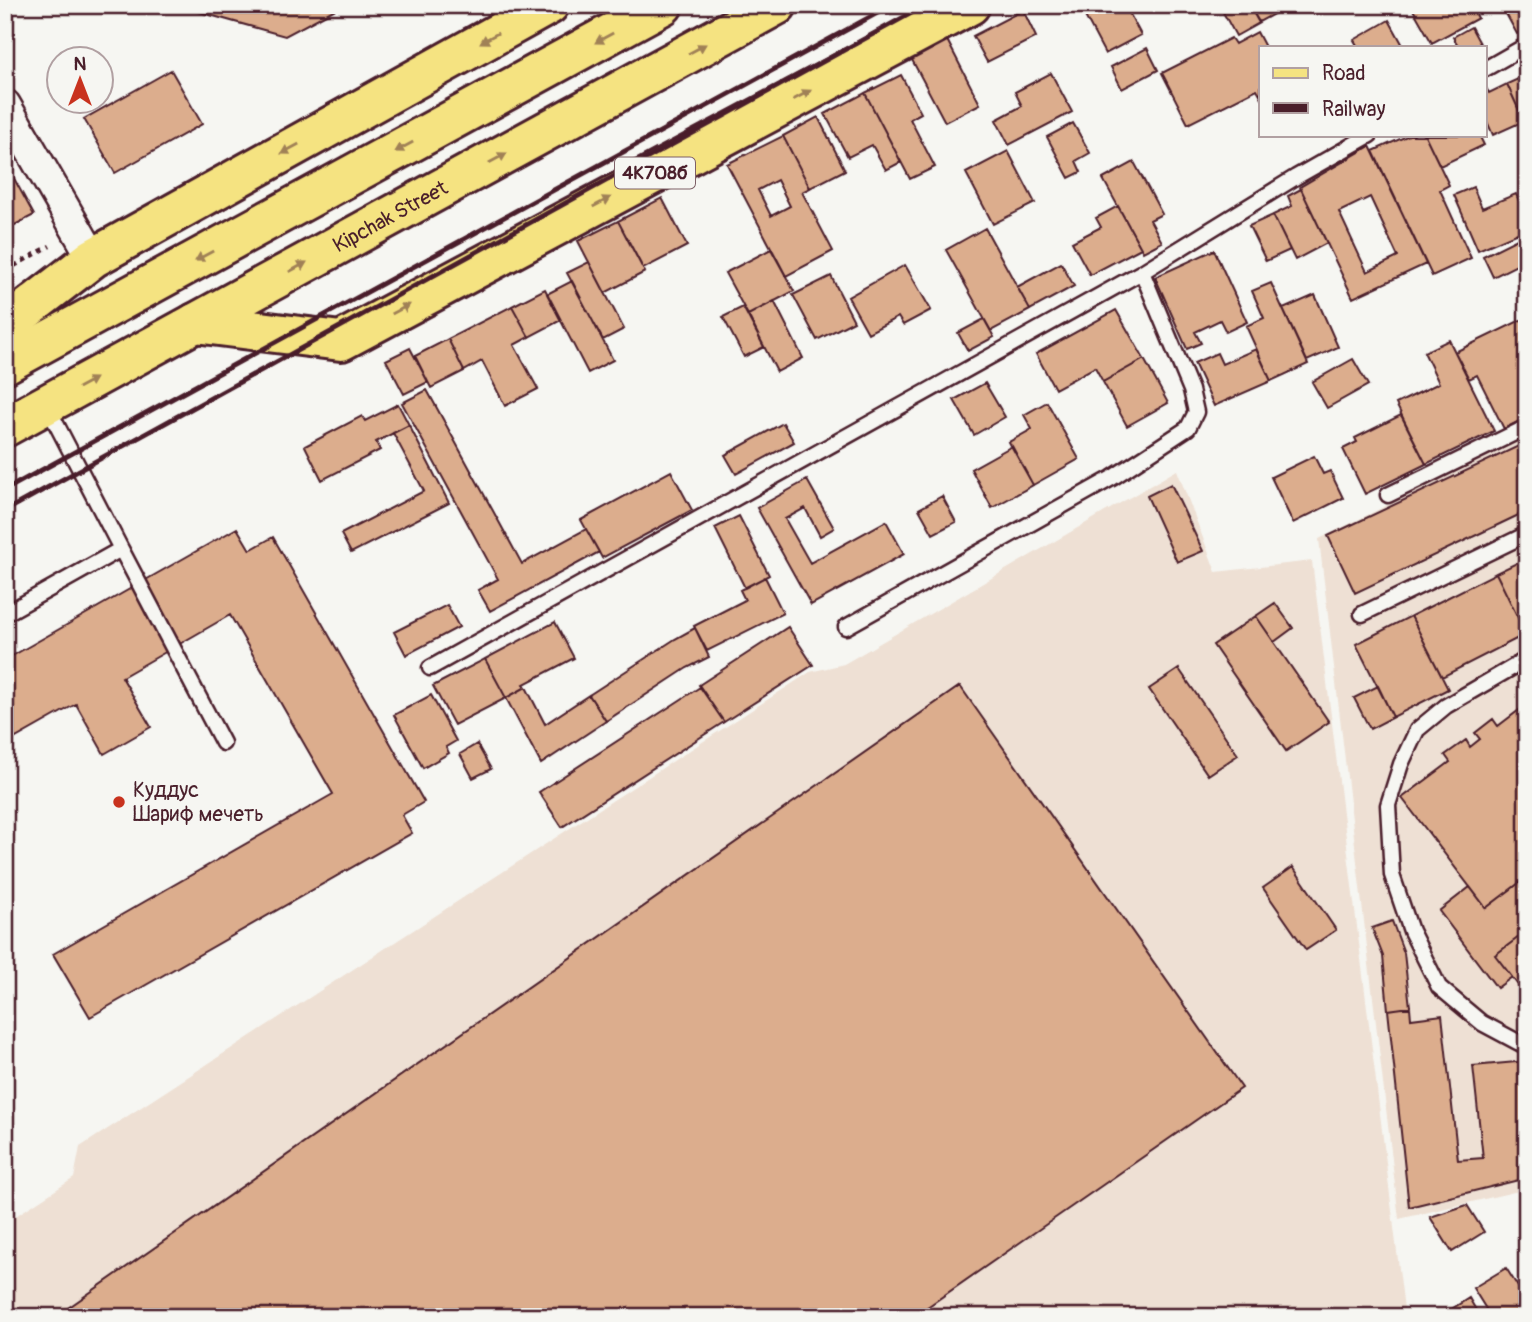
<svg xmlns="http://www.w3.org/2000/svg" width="1532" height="1322" font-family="Pangolin,sans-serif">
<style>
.built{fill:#eee0d4}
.building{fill:#dcad8d;stroke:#4a1f2b;stroke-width:2;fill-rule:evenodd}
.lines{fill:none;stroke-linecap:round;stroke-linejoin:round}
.service-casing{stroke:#4a1f2b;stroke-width:19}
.minor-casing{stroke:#4a1f2b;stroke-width:35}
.primary-casing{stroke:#4a1f2b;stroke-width:44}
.path{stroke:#4a1f2b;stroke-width:4.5;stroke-dasharray:5 5;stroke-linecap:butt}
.service{stroke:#f6f6f2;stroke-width:14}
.minor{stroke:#f6f6f2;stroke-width:30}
.primary{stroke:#f5e381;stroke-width:38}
.rail{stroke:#4a1f2b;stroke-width:5}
.oneway{fill:#a08156}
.poi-dot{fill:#c8321e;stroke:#f6f6f2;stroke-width:2.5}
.labels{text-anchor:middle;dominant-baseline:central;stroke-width:6;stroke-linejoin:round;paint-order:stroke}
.shield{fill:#f6f6f2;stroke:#7e6067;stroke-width:2}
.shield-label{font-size:19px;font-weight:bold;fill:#4a1f2b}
.street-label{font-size:21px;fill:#4a1f2b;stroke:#f6f6f2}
.poi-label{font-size:21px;fill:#4a1f2b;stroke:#f6f6f2;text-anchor:start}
</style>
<rect width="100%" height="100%" fill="#f6f6f2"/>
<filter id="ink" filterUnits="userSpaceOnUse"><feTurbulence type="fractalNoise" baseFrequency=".0143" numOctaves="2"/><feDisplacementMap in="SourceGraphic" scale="14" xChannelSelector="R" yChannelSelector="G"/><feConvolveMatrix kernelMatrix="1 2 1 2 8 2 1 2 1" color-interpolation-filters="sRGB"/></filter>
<g filter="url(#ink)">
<path class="built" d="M1527 436V1189L1399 1219 1319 539Z
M1177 470 1216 572 1312 561 1405 1317H5V1223L74 1178 80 1147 810 672 844 664Z"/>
<path class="building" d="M174 5H343L285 36Z
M1079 5H1125L1141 35 1105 54Z
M1219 5H1249L1259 23 1236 36Z
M1249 5H1290L1259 22Z
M1471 5 1478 18 1432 43 1411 6Z
M1512 5H1527V29L1517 34 1504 10Z
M1023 10 1036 37 987 62 973 36Z
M1389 20 1404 47H1358L1354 40Z
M1471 27 1482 47H1459L1453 37Z
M1257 32 1265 47H1261V96L1257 89 1188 124 1162 73 1231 38 1235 44Z
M947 40 980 104 945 122 911 58Z
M1147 48 1158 70 1122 89 1111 67Z
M171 70 202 124 115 173 84 119Z
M1051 73 1072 112 1009 145 996 120 1022 106 1015 92Z
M901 75 921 113 910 119 935 167 910 179 865 93Z
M1527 75V126H1526L1507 84Z
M1507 84 1524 121 1493 135 1485 117V86L1489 93Z
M865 93 901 162 886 170 872 145 848 157 825 114Z
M818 117 845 170 810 188 783 136Z
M1073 123 1090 153 1076 161 1081 172 1069 178 1047 137Z
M1409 135H1425L1449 185 1440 190 1471 258 1432 276 1373 151Z
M1425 135H1479L1484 145 1440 166Z
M783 136 810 188 802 192 833 251 786 276 727 164ZM777 180 790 206 771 216 758 190Z
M1370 146 1426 264 1353 298 1300 187ZM1370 197 1398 257 1367 272 1339 212Z
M1008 151 1035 203 993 224 966 173Z
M5 162 34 215 5 230Z
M1134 162 1162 214 1150 220 1162 242 1143 252 1103 179Z
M1473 187 1482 208 1516 194 1527 218V229L1478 250 1454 195Z
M1301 189 1327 243 1295 260 1273 215 1292 206 1288 196Z
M662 198 687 246 643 269 618 221Z
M1118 206 1141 248 1090 275 1072 242 1101 227 1096 218Z
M1273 215 1290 250 1266 261 1249 226Z
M618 221 645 272 605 293 578 241Z
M985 228 1030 310 991 331 946 250Z
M1527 234V260L1493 277 1483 256Z
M771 249 794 291 748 315 725 273Z
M1214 250 1247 322 1226 332 1220 320 1195 332 1201 343 1187 349 1155 277Z
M589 262 624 329 603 340 567 273Z
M1061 263 1074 286 1030 310 1017 287Z
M905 265 931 310 903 325 898 317 868 333 848 297Z
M831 276 854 321 817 340 793 295Z
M572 281 613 360 588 373 547 294Z
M1271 283 1308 364 1271 381 1246 326 1264 318 1252 291Z
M545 289 561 320 529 337 512 306Z
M1315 295 1338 347 1307 361 1283 309Z
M774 301 803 358 777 372 748 315Z
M512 306 529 337 514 345 538 389 505 406 482 361 464 371 448 339Z
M743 307 764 347 744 357 723 317Z
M1116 310 1144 359 1103 382 1095 367 1055 389 1036 354Z
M1527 317V417L1504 429 1477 375 1469 379 1455 352Z
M984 319 994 337 968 351 958 333Z
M448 339 464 371 431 388 415 356Z
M1449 340 1494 431 1426 464 1396 404 1439 383 1424 352Z
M410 348 428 382 404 394 386 360Z
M1256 349 1271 381 1214 406 1194 363 1217 353 1222 364Z
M1144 359 1168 403 1127 426 1103 382Z
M1353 359 1368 385 1327 408 1312 382Z
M985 383 1005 417 974 435 954 400Z
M427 390 522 564 586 529 599 552 490 611 478 590 498 579 402 403Z
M1047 402 1079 459 1033 485 1009 442 1032 429 1024 415Z
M398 404 409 425 376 442 380 450 322 480 305 446 362 416 365 421Z
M1401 415 1426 464 1365 494 1343 449 1357 442 1355 438Z
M783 423 794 442 736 474 725 455Z
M409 425 449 503 351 553 341 534 424 491 393 433Z
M1527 442V511L1355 593 1328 536Z
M1012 446 1033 485 992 508 971 469Z
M1314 456 1323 474 1330 471 1343 498 1293 523 1271 477Z
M671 471 692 510 602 558 581 520Z
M807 480 834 528 820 536 805 508 785 519 810 563 886 521 904 554 811 605 757 508Z
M1171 484 1203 551 1177 562 1147 496Z
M942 496 956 522 933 534 919 509Z
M739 516 769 575 745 588 715 528Z
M237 528 250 550 273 537 424 802 402 815 412 833 90 1017 53 954 333 794 230 615 122 677 151 727 104 754 76 704 5 744V660Z
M1527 558V621L1521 624 1496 573Z
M1496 573 1526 634 1442 677 1411 616Z
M765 577 783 613 707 651 694 626 745 600 740 590Z
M1275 603 1293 628 1274 642 1256 616Z
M447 605 459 627 406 655 394 632Z
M1256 616 1329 722 1286 751 1213 645Z
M1411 616 1448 689 1393 717 1356 644Z
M555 622 574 658 524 684 526 687 506 698 485 659Z
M788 627 813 665 724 722 699 685Z
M695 628 709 657 687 668 606 721 589 695 675 639Z
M485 659 506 698 454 725 433 686Z
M1179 669 1238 755 1208 775 1149 689Z
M960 686 1242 1088 913 1317H55Z
M1378 686 1393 717 1370 729 1354 698Z
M526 687 545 724 589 695 606 721 541 764 506 698Z
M700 687 724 722 562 827 539 792Z
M431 695 456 741 446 747 449 753 423 768 394 715Z
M1527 704V877L1486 908 1402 798 1450 762 1445 755 1466 740 1470 747 1480 739 1475 733 1493 719 1498 726Z
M477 744 491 769 473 778 460 754Z
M1293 867 1336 930 1306 950 1263 888Z
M1527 877V931L1495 955 1512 977 1497 988 1439 911 1470 887 1486 908Z
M1392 921 1404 953 1410 1007 1388 1010 1383 956 1372 928Z
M1527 931V997L1495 955Z
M1410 1007 1411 1019 1442 1015 1458 1160 1483 1158 1473 1066 1527 1061V1178L1409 1207 1388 1010Z
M1467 1205 1484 1232 1452 1252 1430 1217Z
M1506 1268 1527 1301V1317H1491L1473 1288Z
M1469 1298 1480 1317H1439Z"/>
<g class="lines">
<defs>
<path id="service" d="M1485 69 1527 45
M1388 495 1527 427
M121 549 223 743
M5 614 121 549 47 406
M1362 614 1527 534
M846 627 1112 478 1188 428 1196 412 1191 390 1142 272
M1527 659 1446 706 1417 730 1401 764 1388 805 1392 875 1411 931 1439 987 1482 1023 1527 1047
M430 668 1142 272 1296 177 1370 135"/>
<path id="minor" d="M5 105 93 258 76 267"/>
<g id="primary">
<path d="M195 323 341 341 970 5"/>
<path d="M5 326 93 258 549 5"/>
<path d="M5 364 663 5"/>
<path id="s1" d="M5 427 777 5"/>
</g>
</defs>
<use href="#service" class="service-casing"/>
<use href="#minor" class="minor-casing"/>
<use href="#primary" class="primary-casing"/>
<path class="path" d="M5 271 50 246"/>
<use href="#service" class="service"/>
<use href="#minor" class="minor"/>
<use href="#primary" class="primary"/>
<path class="rail" d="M5 490 892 5
M5 511 926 5"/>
</g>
<defs><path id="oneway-solid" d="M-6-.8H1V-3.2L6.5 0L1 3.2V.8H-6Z" transform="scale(1.75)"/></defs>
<g class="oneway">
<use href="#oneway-solid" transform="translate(489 38) rotate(151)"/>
<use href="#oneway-solid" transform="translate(604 38) rotate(151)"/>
<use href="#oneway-solid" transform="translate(697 49) rotate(-29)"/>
<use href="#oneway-solid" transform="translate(802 95) rotate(-28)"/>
<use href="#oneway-solid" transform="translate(404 147) rotate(151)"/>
<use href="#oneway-solid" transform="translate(290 149) rotate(151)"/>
<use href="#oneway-solid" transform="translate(498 158) rotate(-29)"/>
<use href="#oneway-solid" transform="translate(602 202) rotate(-28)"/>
<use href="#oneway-solid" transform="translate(204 256) rotate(151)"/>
<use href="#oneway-solid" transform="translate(298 267) rotate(-29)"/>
<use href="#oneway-solid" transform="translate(401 309) rotate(-28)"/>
<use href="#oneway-solid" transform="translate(87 383) rotate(-29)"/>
</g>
</g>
<circle class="poi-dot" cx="119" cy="802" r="7"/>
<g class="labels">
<rect class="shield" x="615" y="157.5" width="80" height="31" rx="5"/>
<g class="shield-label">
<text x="655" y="173">4К708б</text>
</g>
<g class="street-label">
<text stroke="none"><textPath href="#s1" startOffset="439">Kipchak Street</textPath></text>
</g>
<g class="poi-label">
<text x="133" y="790">Куддус<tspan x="133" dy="24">Шариф мечеть</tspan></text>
</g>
</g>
<rect width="1532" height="1322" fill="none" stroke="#f6f6f2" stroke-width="28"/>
<rect x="14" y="14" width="1504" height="1294" fill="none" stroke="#4a1f2b" stroke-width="2.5" filter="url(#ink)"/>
<rect x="1259" y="46" width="228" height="91" fill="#f6f6f2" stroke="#b1a0a2" stroke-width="2"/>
<rect x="1273" y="68" width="35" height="10" fill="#f5e381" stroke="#b1a0a2" stroke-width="2"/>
<text x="1322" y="80" font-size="21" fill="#4a1f2b">Road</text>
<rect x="1273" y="103" width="35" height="10" fill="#4a1f2b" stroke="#b1a0a2" stroke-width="2"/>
<text x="1322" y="116" font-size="21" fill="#4a1f2b">Railway</text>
<g transform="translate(80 80)"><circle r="33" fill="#f6f6f2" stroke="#b1a0a2" stroke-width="2"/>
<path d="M0-5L12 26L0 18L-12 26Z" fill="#c8321e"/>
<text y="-10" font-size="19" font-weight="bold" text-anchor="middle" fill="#4a1f2b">N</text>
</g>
</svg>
